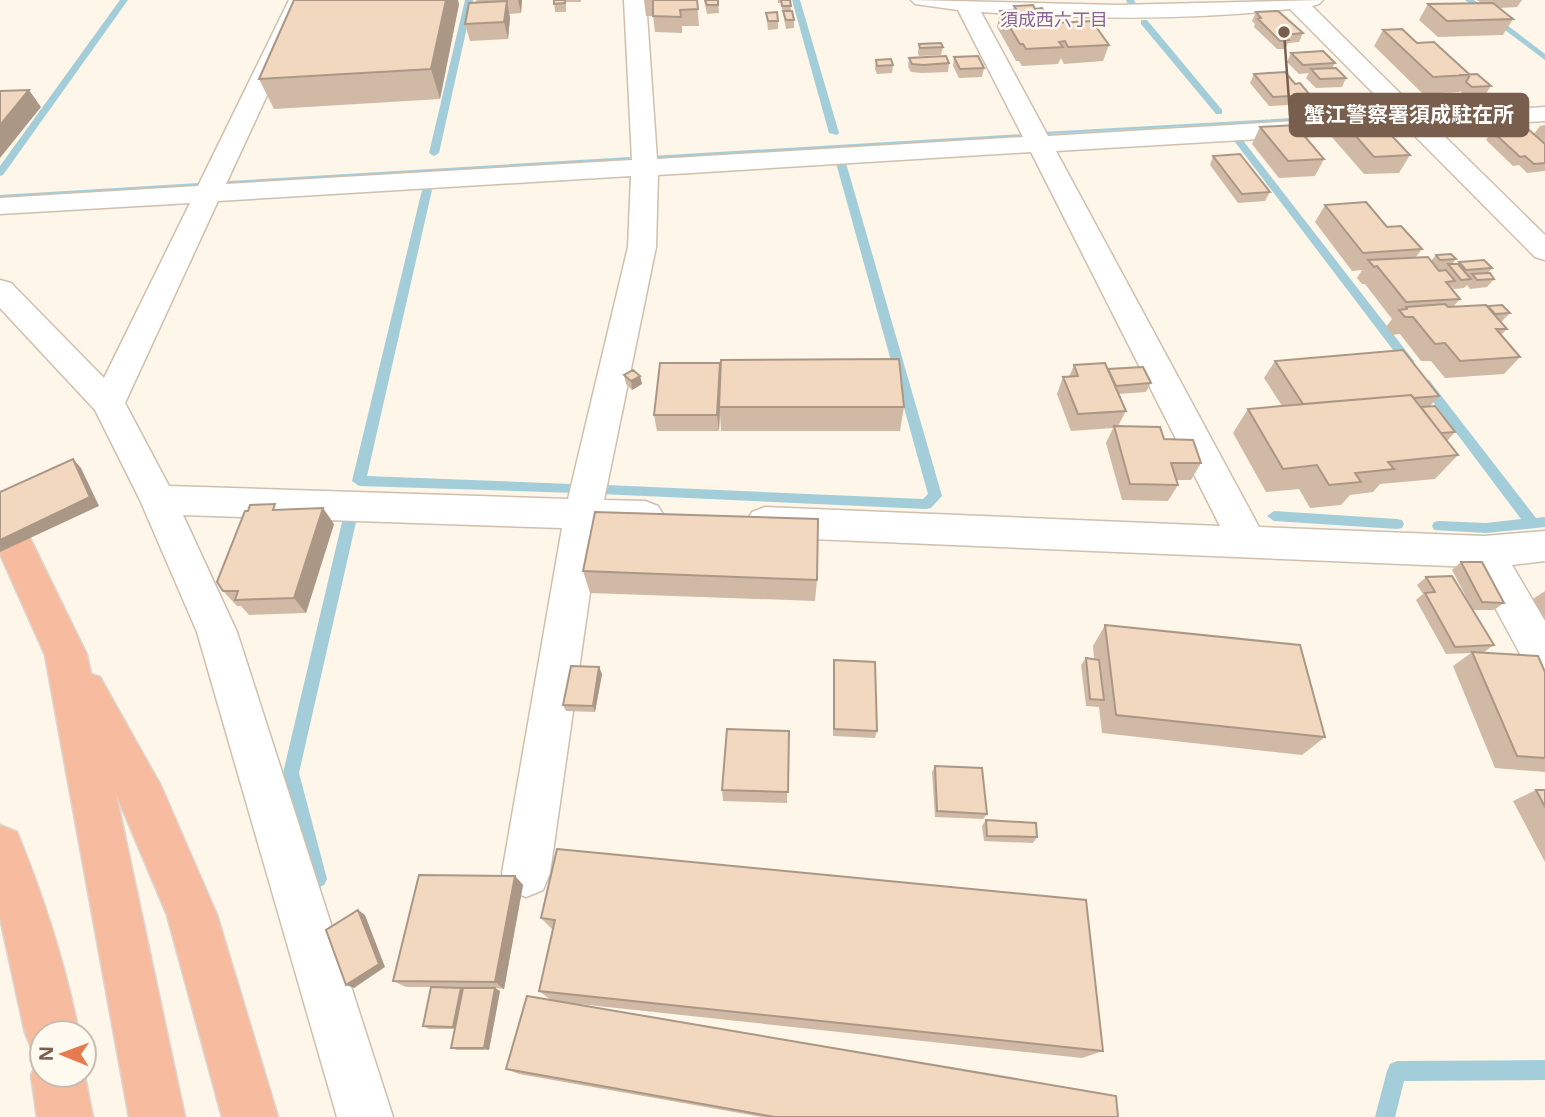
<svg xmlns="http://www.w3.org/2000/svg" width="1545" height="1117" font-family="'Open Sans','Noto Sans JP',sans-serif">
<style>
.water{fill:#bddfe7;stroke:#a3cdd9;stroke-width:2}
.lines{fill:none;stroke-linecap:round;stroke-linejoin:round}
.stream{fill:#a3cdd9;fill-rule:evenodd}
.minor-casing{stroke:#cfbfae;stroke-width:3}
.highway-casing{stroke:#dcd5d0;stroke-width:3}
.minor{fill:#fff;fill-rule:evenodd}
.highway{fill:#f7bca0;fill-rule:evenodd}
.wall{fill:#d1baa5}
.shaded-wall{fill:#aa9786}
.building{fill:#f3d8c0;stroke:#aa9786;stroke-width:2}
.labels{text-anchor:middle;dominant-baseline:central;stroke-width:5;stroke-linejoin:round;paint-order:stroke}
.far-neighbourhood-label{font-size:18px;fill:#876494;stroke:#fffaf0}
.leader{fill:none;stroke:#785e4c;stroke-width:2.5}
.callout-dot{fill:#785e4c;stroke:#fffaf0;stroke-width:2.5}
.callout{fill:#785e4c;stroke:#785e4c;stroke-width:2.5}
.callout-label{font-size:21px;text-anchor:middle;font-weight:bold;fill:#fff}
</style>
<rect width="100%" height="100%" fill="#fdf6e9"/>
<path class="water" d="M1364 115 1366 117 1047 136 1045 133Z
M1024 135 1025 137 652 159V157Z
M629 158V161L229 185 230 182Z
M197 184 196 187 0 199V196Z"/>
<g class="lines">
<path class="stream" d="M120 0H128L3 175 0 176V166Z
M465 0H473L439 153 434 156 429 153Z
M792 0H800L839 133 837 135 829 133Z
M1126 0H1134L1136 4 1129 6Z
M1465 0H1474L1545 54V60Z
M1141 20H1147L1222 110V114H1216L1141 24Z
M1235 138H1241L1414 361V367H1406L1235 142Z
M841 160 846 163 942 496 931 508 926 509 601 494 599 490 601 486 606 485 923 499 928 494 836 163Z
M427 187 432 190 367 476 571 484 578 489 576 493 359 486 352 481 422 190Z
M1425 379 1429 380 1536 518 1545 517V527L1486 533 1434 530 1432 526 1434 522 1439 521 1486 523 1521 519 1421 386 1419 383 1421 380Z
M1274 511 1397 519 1402 520 1404 524 1402 528 1397 529 1274 521 1267 516Z
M349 517 354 518 356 522 299 773 327 879 324 885 318 888 312 885 309 879 283 773 342 522 344 518Z
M1545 1060V1080L1404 1081 1395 1117H1375L1387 1071 1390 1064 1397 1061Z"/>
<defs>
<path id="minor" d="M289 0H311L226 184 632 160 624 0H646L657 159 1023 137 958 10 915 4 911 0 1117 5 1323 0 1319 4 1312 6 1421 114 1545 107V121L1436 128 1545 235V260L1535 257 1409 130 1056 151 1259 527 1484 536 1545 531V561L1512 565 1545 621V677L1530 672 1473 567 765 537 752 532 746 522 752 512 765 507 1220 526 1031 152 658 175 656 247 604 500 645 501 658 506 664 516 658 526 645 531 599 529 550 873 543 890 526 897 509 890 502 873 562 528 183 515 237 632 393 1117H337L197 632 140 500 95 410 0 308V280L11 283 104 378 190 203 0 214V198L198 186ZM1290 9 1395 115 1048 136 981 12C1084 19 1187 21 1290 9ZM631 176 628 247 568 499 169 486 125 403 218 201Z"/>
<path id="highway" d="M15 530 28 534 87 655 91 674 100 677 161 786 217 915 278 1117H222L167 915 116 794 185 1117H129L45 655 0 554 2 534Z
M0 825 17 832C44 898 65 963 79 1033H42V1075H84V1072L93 1117H37L31 1075 41 1055 33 1052 25 1033 0 918Z"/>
</defs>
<use href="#minor" class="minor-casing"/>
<use href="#highway" class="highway-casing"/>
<use href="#minor" class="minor"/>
<use href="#highway" class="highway"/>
</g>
<path class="wall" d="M476 0H522L521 13 509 14 510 18 508 39 470 41 465 24 477 3Z
M554 0H581V2H566V12H555Z
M644 0H697L699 26H682V33L655 32 653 16H646Z
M704 0H718L719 13 707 14Z
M778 0H790L791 11 794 20V28L786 29 781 3H778Z
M1477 0H1522L1517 7 1499 8 1513 19 1503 35 1438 37 1419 20 1428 4 1481 3Z
M459 4 440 99 274 109 259 79Z
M1014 6 1035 9 1052 23 1109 45 1103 61 1064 64 1061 58 1058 64 1022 66 1019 61H1016L997 27 1000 11 1013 10Z
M1256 12 1303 33 1299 42 1288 43 1285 49H1277L1254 27 1255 24 1252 21Z
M766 13 778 21V29L768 30Z
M1383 30 1417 43 1491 86 1485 95 1466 96 1460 91 1459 92 1423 94 1374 46Z
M919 44 943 47 941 55 919 56 918 53Z
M1291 53 1335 63 1332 68 1346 78 1342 87 1316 88 1306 78 1309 73 1299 74 1287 62Z
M954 57 984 68 982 77 959 78 953 66Z
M909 58 949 63 948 72 922 73 911 72 908 67Z
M876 60 893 65 892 73 877 74 875 69Z
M1254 74 1295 84 1310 95 1306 104 1269 106 1250 83Z
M1340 118 1410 155 1399 173 1364 174 1330 135Z
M1545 125V171L1527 173 1519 165 1513 166 1486 140 1492 131 1534 134 1540 126Z
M1260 127 1324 159 1315 176 1279 178 1252 144Z
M1213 156 1270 192 1265 201 1238 203 1210 165Z
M1325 205 1387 227 1422 249 1416 257 1431 261 1436 255 1456 259 1452 264H1458L1459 262 1492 268 1488 273 1494 279 1487 287 1470 289 1467 285 1464 288 1454 289 1451 286 1450 287 1460 299 1453 307H1488V306L1510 313 1501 322 1507 329 1501 335 1520 357 1504 374 1445 378 1431 361H1421L1400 334 1392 335 1386 327 1392 319 1365 284H1362L1357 278 1362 270 1352 271 1315 222Z
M1275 361 1439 396 1430 406 1455 432 1447 441 1458 455 1435 479 1380 484 1373 492 1350 495 1341 505 1310 508 1299 489 1266 492 1233 433 1248 409 1282 406 1264 378Z
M720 363 721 373 904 407 900 431H721L720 414 719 431H657L654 415Z
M1074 365 1108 370 1151 383 1146 392 1118 394 1126 411 1118 426 1164 439 1201 463 1191 480H1176L1178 485 1168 501 1122 500 1106 443 1113 428 1071 431 1057 394 1063 377H1069Z
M624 375 640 376 642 384 632 390 626 384Z
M280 510 334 524 306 613 249 615 241 606H237L223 591Z
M1461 562 1504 603 1494 610H1473L1452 570Z
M583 571 817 580 815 601 590 593Z
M1426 577 1494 645 1484 652 1545 672V772L1495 768 1453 666 1471 653 1446 654 1416 600 1423 594 1417 585Z
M1545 591V619L1533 599Z
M1105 625 1325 737 1302 755 1102 733 1099 707 1086 706 1081 665 1086 658 1094 659 1093 646Z
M834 660 877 731 875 738 833 736Z
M602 674 595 712 566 711 563 705Z
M789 731 787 803 723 801 722 790Z
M935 766 987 814 983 819 935 817 932 772Z
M1536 790H1545V862L1513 801Z
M986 820 1037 837 1033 843 984 841 982 826Z
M557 849 1103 1051 1082 1058 570 1003 1118 1117H762L519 1074 506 1069 551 1000 539 991 553 930 541 918Z
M515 876 523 885 504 989 495 988 500 991 489 1050H457L451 1048 455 1029H429L423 1026 431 987H406L393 981Z"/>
<path class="shaded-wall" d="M446 0H458L459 4 440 99 431 69Z
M518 0H522L521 13Z
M507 1 510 18 508 39 504 22Z
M29 90 41 107 0 158V125Z
M720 363 721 381 719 431 717 415Z
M640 376 642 384 632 390 631 381Z
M73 459 81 468 99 506 0 552V540Z
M323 508 334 524 306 613 294 598Z
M599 667 602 674 595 712 593 706Z
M515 876 523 885 504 989 495 982Z
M358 910 365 915 385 967 354 988 346 985Z
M461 988 467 991 459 1029 453 1027Z
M495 988 500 991 489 1050 484 1048Z"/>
<path class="building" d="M294 0H446L431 69 259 79Z
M554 0H565V3L554 4Z
M653 0H697L698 9 680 10 681 17 653 16Z
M705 0H718V5H707Z
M781 0H790L791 6H782Z
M507 1 504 22 465 24 469 3Z
M1493 3 1513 19 1447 21 1428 4Z
M1033 5 1035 9 1042 8 1052 23 1092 21 1109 45 1068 47 1065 41 1059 42 1063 47 1026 49 1023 44H1020L1000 11 1017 10 1014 6Z
M783 11H792L794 20H786Z
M1278 11 1303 33 1284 35 1289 40 1280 41 1258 19 1261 18 1256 12Z
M777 12 778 21H768L766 13Z
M1402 29 1417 43 1434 42 1470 75 1433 77 1383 30Z
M941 43 943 47 920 48 919 44Z
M1323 51 1335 63 1303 65 1291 53Z
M946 56 949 63 923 65 912 64 909 58Z
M978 56 984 68 960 69 954 57Z
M891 59 893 65 877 66 876 60Z
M1336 68 1346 78 1320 79 1311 69Z
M1285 72 1295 84 1300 83 1310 95 1273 97 1254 74Z
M1477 74 1491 86 1472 87 1466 82 1470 75H1459Z
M29 90 0 125V91Z
M1373 116 1410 155 1374 157 1340 118Z
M1295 125 1324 159 1288 161 1260 127Z
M1528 129 1545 144V163L1534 164 1525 156 1520 157 1492 131Z
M1240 154 1270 192 1242 194 1213 156Z
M1366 202 1387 227 1401 226 1422 249 1363 253 1325 205Z
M1451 254 1456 259 1440 260 1436 255Z
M1428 257 1439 271 1446 270 1455 281 1446 282 1460 299 1406 302 1377 266 1374 267 1368 260Z
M1484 260 1492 268 1466 270 1459 262Z
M1448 264H1458L1471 279 1461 280Z
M1490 273 1494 279 1477 280 1472 274Z
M1445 304 1448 307 1486 305 1507 329H1496L1520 357 1460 361 1445 343 1435 344 1413 317H1405L1399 310 1407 309 1406 307Z
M1502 305 1510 313 1495 314 1488 306Z
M1403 350 1439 396 1414 398 1411 395 1303 404 1275 361Z
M899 359 904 407H719L721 360Z
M660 363H720L717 415H654Z
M1105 363 1126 411 1078 414 1063 377 1078 376 1074 365Z
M1143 367 1151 383 1116 386 1108 369Z
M633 370 640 376 631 381 624 375Z
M1411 395 1458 455 1388 462 1394 469 1355 473 1361 482 1329 485 1317 465 1283 469 1248 409Z
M1435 406 1455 432 1441 433 1421 407Z
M1114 426 1160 427 1164 439 1193 440 1201 463H1171L1178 485 1130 484Z
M73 459 90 497 0 540V492Z
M275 504 273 510 323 508 294 598 235 600 238 591H223L217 582 245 511H248L250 505Z
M595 512 818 519 817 580 583 571Z
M1461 562H1482L1504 603 1482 602Z
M1452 576 1494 645 1455 647 1425 593 1435 592 1426 577Z
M1105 625 1300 645 1325 737 1116 715Z
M1472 652 1538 656 1545 672V758L1517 756Z
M1086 658 1099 660 1104 700 1090 699Z
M834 660 875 662 877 731 834 729Z
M571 666 599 667 593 706 563 705Z
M727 729 789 731 788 792 722 790Z
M935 766 982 768 987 814 937 811Z
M1536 790H1545V807Z
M986 820 1036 823 1037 837 987 836Z
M557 849 1086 900 1103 1051 539 991 555 920 541 918Z
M419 875 515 876 495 982 393 981Z
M358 910 379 964 346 985 326 930Z
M431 987 461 988 453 1027 423 1026Z
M463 988H495L484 1048H451Z
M527 996 1116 1096 1118 1117H775L506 1069Z"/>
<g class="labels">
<g class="far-neighbourhood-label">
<text x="1054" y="19">須成西六丁目</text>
</g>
</g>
<path class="leader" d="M1284 32L1290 115"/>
<circle class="callout-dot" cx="1284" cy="32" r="7"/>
<rect class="callout" x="1290" y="94" width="238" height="42" rx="7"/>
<g class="callout-label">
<text x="1409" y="122">蟹江警察署須成駐在所</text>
</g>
<g transform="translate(63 1054) rotate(271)"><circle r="33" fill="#fffaf0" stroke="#c9bcae" stroke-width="2"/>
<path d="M0-5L12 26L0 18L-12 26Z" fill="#e77a4e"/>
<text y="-10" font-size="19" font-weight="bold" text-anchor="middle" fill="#785e4c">N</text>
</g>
</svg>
